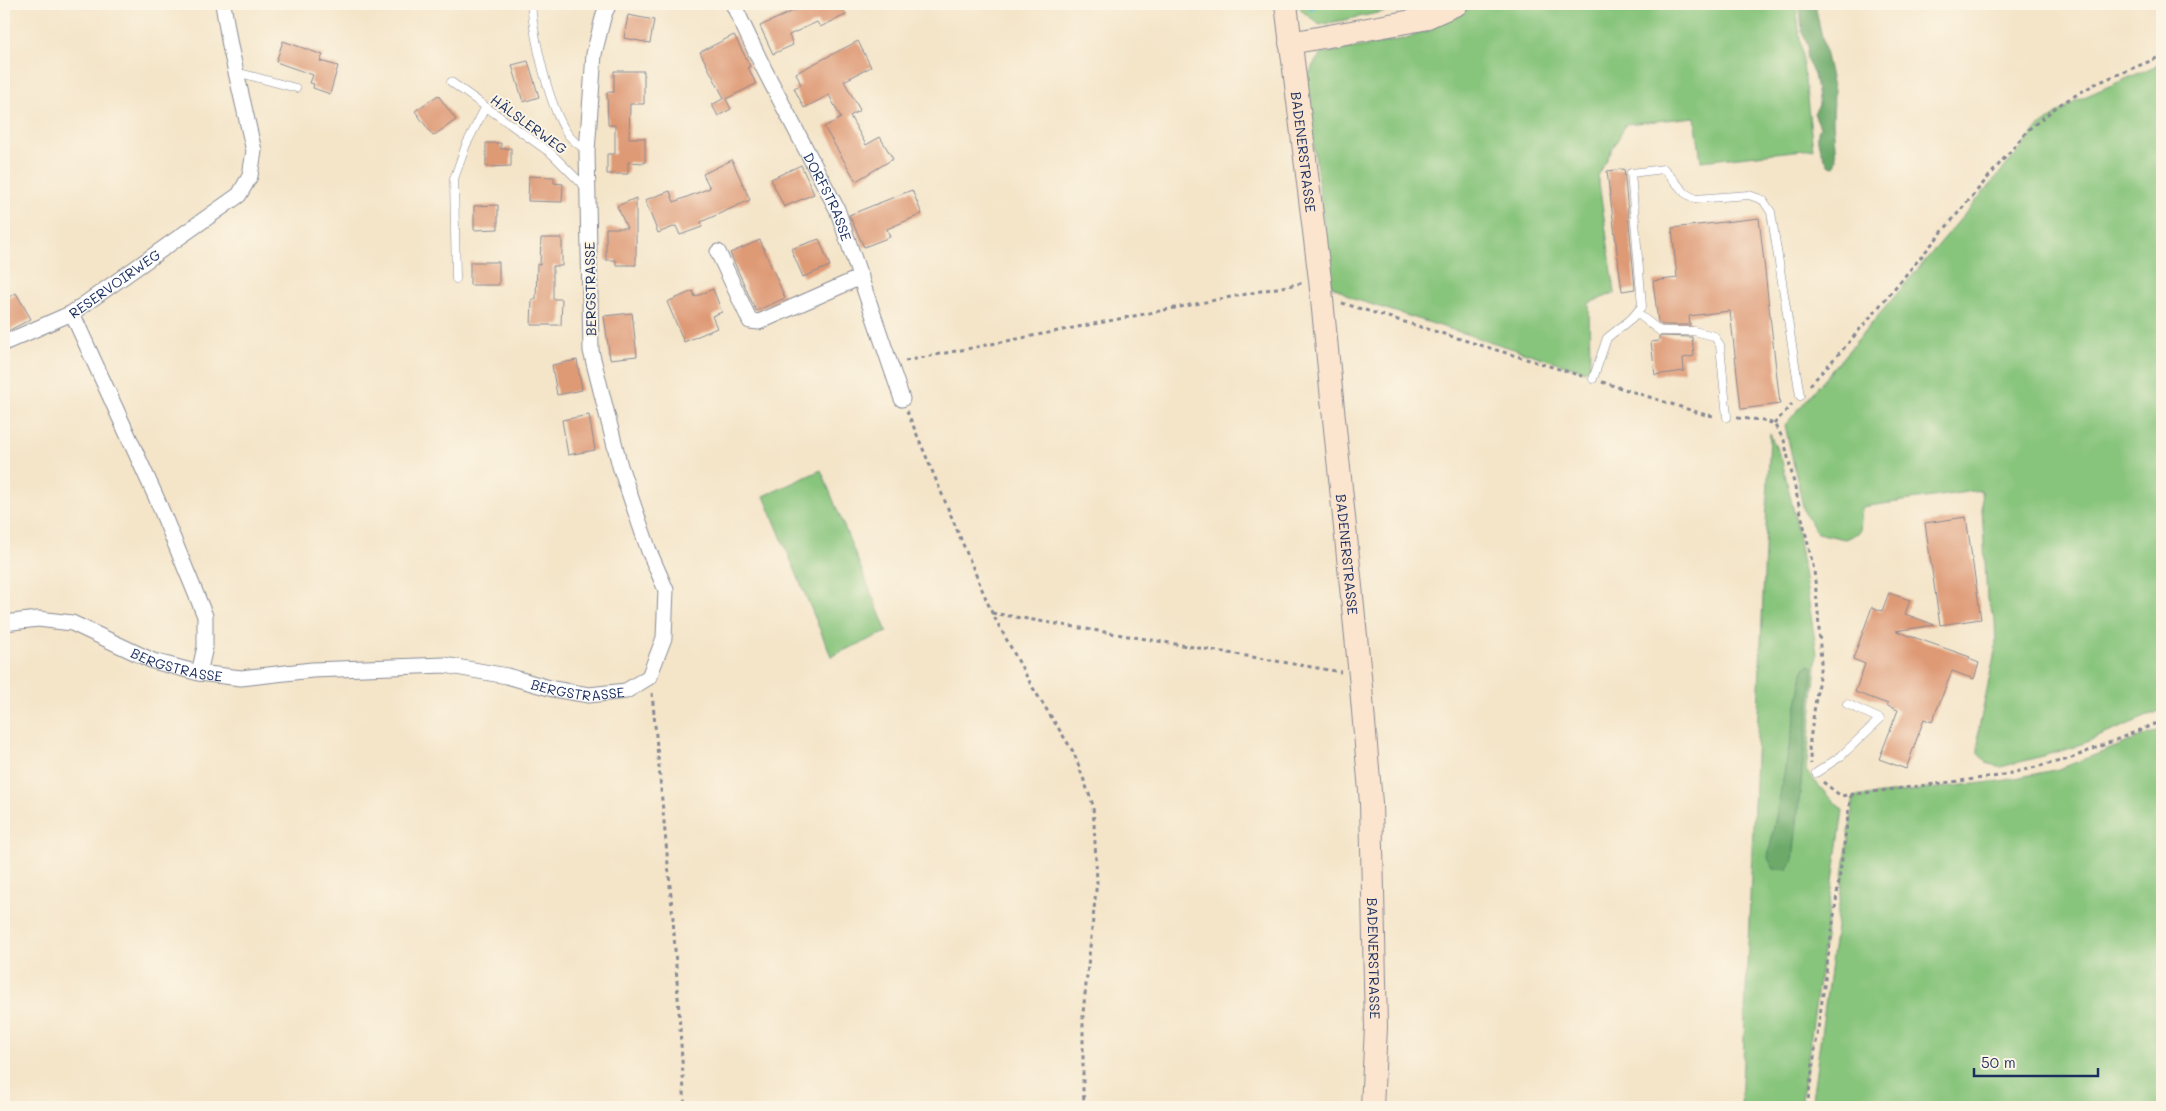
<svg xmlns="http://www.w3.org/2000/svg" width="2166" height="1111" font-family="Mali,sans-serif">
<style>
.green{fill:#87c47b;stroke:#517a6c}
.forest{fill:#6daa6b;stroke:#446c64}
.lines{fill:none;stroke-linecap:round;stroke-linejoin:round}
.stream{stroke:#4fbec4;stroke-width:5}
.building{fill:#de9975}
.lane-casing{stroke:#888a94;stroke-width:9}
.street-casing{stroke:#888a94;stroke-width:17}
.secondary-casing{stroke:#888a94;stroke-width:24}
.path{stroke:#888a94;stroke-width:3;stroke-dasharray:4 4;stroke-linecap:butt}
.lane{stroke:#fff;stroke-width:8}
.street{stroke:#fff;stroke-width:15}
.secondary{stroke:#fce5cf;stroke-width:22}
.labels{text-anchor:middle;dominant-baseline:central;stroke-width:4;stroke-linejoin:round;paint-order:stroke}
.street-label{font-size:14px;fill:#1b2f5e;stroke:#fcf5e5}
</style>
<rect width="100%" height="100%" fill="#fcf5e5"/>
<filter id="ink" filterUnits="userSpaceOnUse"><feTurbulence type="fractalNoise" baseFrequency=".02" numOctaves="2"/><feDisplacementMap in="SourceGraphic" scale="10" xChannelSelector="R" yChannelSelector="G"/><feConvolveMatrix kernelMatrix="1 2 1 2 8 2 1 2 1" color-interpolation-filters="sRGB"/></filter>
<filter id="wash" filterUnits="userSpaceOnUse"><feTurbulence type="fractalNoise" baseFrequency=".0096" numOctaves="4" result="noise"/><feDisplacementMap in="SourceGraphic" scale="20" xChannelSelector="R" yChannelSelector="G"/><feGaussianBlur stdDeviation="1.12" result="paint"/><feColorMatrix in="noise" values="0 0 0 0 0 0 0 0 0 0 0 0 0 0 0 0 0 1.4 0 .05"/><feComposite in="paint" operator="in"/></filter>
<g filter="url(#wash)">
<rect width="100%" height="100%" fill="#f4e5c9"/>
<path class="green" d="M1299 4H1391L1392 10 1320 25 1302 11Z
M1477 4H1796L1813 149 1701 161 1695 117 1626 124 1598 176 1615 293 1589 303 1590 367 1584 371 1354 299 1331 285 1306 82 1313 65 1321 54 1409 38Z
M2162 63V710L2072 748 2001 767 1986 763 1978 753 1979 728 1996 646 1995 620 1987 599 1981 490 1862 507 1860 532 1845 539 1817 533 1804 511 1785 425 2039 127 2075 101Z
M1770 434 1782 461 1796 521 1817 654 1806 771 1828 796 1843 810 1801 1107H1741Z
M821 470 887 632 831 656 764 496Z
M2162 729V1107H1811L1854 797 2001 781 2059 769Z"/>
<path class="forest" d="M1800 4H1817L1816 10 1834 91 1833 121 1836 159 1834 166 1828 165C1823 152 1813 141 1820 127L1814 113 1819 105 1814 74 1806 59 1808 46 1802 32Z
M1810 664 1813 667 1793 860 1788 869H1774L1768 858 1804 668Z"/>
<g class="lines">
<path class="stream" d="M1311 4 1312 9"/>
</g>
<g id="blocks">
<path class="building" d="M809 4H840L846 15 820 27 817 22 789 35 793 45 773 54 760 26Z
M628 15 654 20 650 43 624 38Z
M734 35 750 66 748 67 756 84 726 99 731 109 718 116 712 105 724 98 700 52Z
M283 41 323 55 320 61 338 66 330 94 313 88 314 84 310 83 313 75 276 62Z
M858 41 871 67 844 81 860 110 850 116 866 145 880 137 893 159 856 181 824 127 841 118 829 95 804 108 794 88 801 85 796 73Z
M528 61 539 97 523 102 512 65Z
M614 71H644V104H630L629 138H645V163L628 162V174H607V154H615V125H608L607 92H614Z
M438 95 456 120 433 136 415 111Z
M486 143H501V149L511 148V166L486 167Z
M732 160 750 200 701 222 702 227 680 235 676 226 658 233 645 200 670 191 674 202 710 188 703 174Z
M801 165 814 194 784 207 771 179Z
M1624 169 1635 289 1622 291 1607 171Z
M529 176 554 177V183L563 184 562 202 528 201Z
M912 190 922 214 887 229 890 237 864 247 849 215Z
M636 198V265H616V260H606V228H627L617 206Z
M498 205V229L474 230V206Z
M1759 218 1780 404 1741 409 1730 311 1689 316 1690 325H1662L1658 322 1653 281 1677 278 1672 228Z
M541 238H562V266H553V299H562L561 325H531L532 299H536L537 264 540 265Z
M819 239 830 266 803 277 791 249Z
M760 240 785 298 756 311 730 253Z
M470 262H499V285H470Z
M713 289 722 312 712 316 717 328 684 342 667 302 693 291 695 297Z
M16 293 31 319 4 333V300Z
M632 313 637 356 610 359 604 316Z
M1659 336 1692 337 1694 356 1683 358 1684 371 1655 375 1651 342 1659 341Z
M577 360 582 390 557 395 552 365Z
M589 415 595 450 568 455 562 420Z
M1966 517 1981 619 1940 625 1925 523Z
M1889 593 1910 600 1905 614 1935 625 1896 631 1970 657 1969 659 1979 663 1974 679 1952 671 1932 722 1924 719 1906 769 1879 759 1898 710 1887 706 1888 704 1855 692 1865 664 1853 659 1872 607 1882 611Z"/>
</g>
</g>
<g filter="url(#ink)">
<use href="#blocks" fill-opacity="0" stroke="#888a94" stroke-width="1"/>
<g class="lines">
<defs>
<path id="lane" d="M531 4C534 38 548 104 567 133 571 140 581 146 587 151
M236 72 296 88
M451 82 552 154 587 189
M456 279 454 179 466 145 485 108
M1637 313 1660 331H1694L1714 336 1720 345 1727 417
M1593 379 1607 338 1632 318 1642 306 1631 173 1664 169 1685 193 1695 199 1749 195 1763 200 1771 212 1800 396
M1816 773 1841 756 1880 719 1847 704"/>
<g id="street">
<path id="s1" d="M733 4 764 69 837 209 902 399"/>
<path d="M718 252 750 321 759 322 861 277"/>
<path d="M72 313 156 497 205 616V647L199 673"/>
<path id="s2" d="M4 343 72 313 239 195 250 176 254 151 230 46 223 4"/>
<path id="s3" d="M4 623 38 619 72 623 153 661 199 673 241 678 312 670 445 665 507 676 553 689 589 695 626 691 649 677 664 638 666 590 649 551 620 466 591 351 587 151 594 54 604 14 609 4"/>
</g>
<g id="secondary">
<path id="s4" d="M1286 4 1320 280 1360 676 1371 803 1376 1027 1372 1107"/>
<path d="M1290 43 1423 19 1457 4"/>
</g>
</defs>
<use href="#lane" class="lane-casing"/>
<use href="#street" class="street-casing"/>
<use href="#secondary" class="secondary-casing"/>
<path class="path" d="M1342 303 1582 376
M905 361 1302 283
M1602 382 1706 415 1716 416
M1810 385 1844 348 2029 129 2059 105 2095 84 2162 56
M907 411 992 613 1033 688 1074 753 1093 805 1097 881 1083 1013V1092L1085 1107
M1737 418 1763 420 1774 424 1784 440 1814 570 1818 612 1821 663 1809 747 1811 764
M1774 424 1792 404
M992 613 1341 672
M652 693 673 918 685 1107
M1823 782 1841 796 1999 776 2069 759 2162 721
M1807 1107 1851 795"/>
<use href="#lane" class="lane"/>
<use href="#street" class="street"/>
<use href="#secondary" class="secondary"/>
</g>
</g>
<g class="labels">
<g class="street-label">
<text transform="translate(529 124) rotate(36)">HÄLSLERWEG</text>
<text stroke="none"><textPath href="#s4" startOffset="149">BADENERSTRASSE</textPath></text>
<text stroke="none"><textPath href="#s1" startOffset="215">DORFSTRASSE</textPath></text>
<text stroke="none"><textPath href="#s2" startOffset="126">RESERVOIRWEG</textPath></text>
<text transform="translate(590 289) rotate(-91)">BERGSTRASSE</text>
<text stroke="none"><textPath href="#s4" startOffset="554">BADENERSTRASSE</textPath></text>
<text stroke="none"><textPath href="#s3" startOffset="182">BERGSTRASSE</textPath></text>
<text stroke="none"><textPath href="#s3" startOffset="588">BERGSTRASSE</textPath></text>
<text stroke="none"><textPath href="#s4" startOffset="959">BADENERSTRASSE</textPath></text>
</g>
</g>
<rect width="2166" height="1111" fill="none" stroke="#fcf5e5" stroke-width="20"/>
<path d="M1974 1068v8h124v-8" fill="none" stroke="#1b2f5e" stroke-width="2.5"/>
<text x="1981" y="1068" font-size="15" fill="#1b2f5e" stroke="#fcf5e5" stroke-width="4" paint-order="stroke">50 m</text>
</svg>
